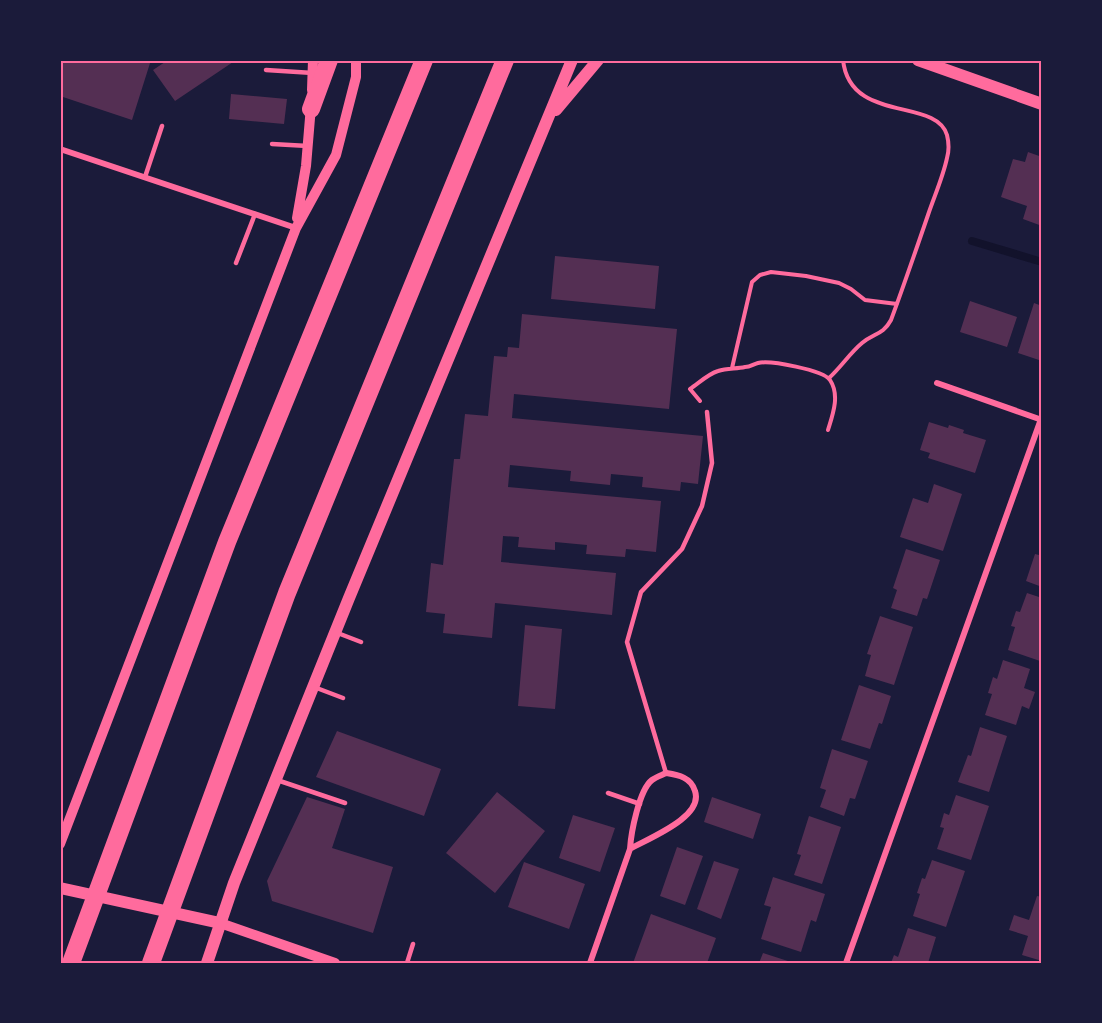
<svg xmlns="http://www.w3.org/2000/svg" width="1102" height="1023" font-family="'Exo 2',sans-serif">
<style>
.lines{fill:none;stroke-linecap:round;stroke-linejoin:round}
.stream{stroke:#12122b;stroke-width:8}
.building{fill:#542f53}
.path{stroke:#ff6b9d;stroke-width:4}
.service{stroke:#ff6b9d;stroke-width:4.5}
.minor{stroke:#ff6b9d;stroke-width:6}
.tertiary{stroke:#ff6b9d;stroke-width:10}
.secondary{stroke:#ff6b9d;stroke-width:12}
.motorway{stroke:#ff6b9d;stroke-width:18}
.neatline{fill:none;stroke:#ff6b9d;stroke-width:2}
</style>
<rect width="100%" height="100%" fill="#1b1b3a"/>
<g class="lines">
<path class="stream" d="M972 241 1042 262"/>
</g>
<path class="building" d="M60 60H151L132 120 60 96Z
M168 60H236L175 101 153 70Z
M231 94 287 99 284 124 229 119Z
M1028 152 1042 157V226L1023 219 1027 206 1001 197 1013 159 1025 162Z
M555 256 659 266 655 309 551 299Z
M970 301 1017 317 1007 347 960 332Z
M1034 303 1042 306V361L1018 353Z
M522 314 677 329 669 409 514 394 512 418 703 436 698 484 681 482 680 491 642 487 643 477 611 474 610 485 570 481 571 471 510 465 508 487 661 501 656 552 626 549 625 557 586 554 587 545 555 542V550L518 547 519 537 503 536 501 562 616 573 612 615 495 603 492 638 443 633 445 614 426 612 431 563 443 565 454 459H460L465 414 488 416 494 356 507 357 508 347 519 348Z
M929 422 948 428 949 425 964 430 963 433 986 440 975 473 928 458 930 453 920 450Z
M934 484 962 494 943 551 900 537 913 498 928 503Z
M1042 546V587L1026 581 1035 554 1039 555Z
M906 549 940 560 927 599 923 598 917 616 891 608 897 590 893 588Z
M1027 593 1042 598V656L1040 661 1008 650 1015 627 1011 626 1016 611 1020 612Z
M880 616 913 627 894 685 865 676 871 655 867 654Z
M525 625 562 629 555 709 518 706Z
M1003 660 1030 669 1024 688 1035 692 1029 709 1022 706 1016 725 985 715 992 694 988 693 993 677 997 679Z
M859 685 891 696 882 724 879 723 870 749 841 740Z
M980 727 1007 736 989 792 958 782 968 755 971 756Z
M337 731 441 769 424 816 316 777Z
M832 749 868 761 855 799 850 798 844 816 820 807 826 790 820 788Z
M497 792 545 831 495 893 446 853Z
M956 795 989 806 971 860 937 849 944 828 940 827 944 813 949 815Z
M307 797 345 809 332 848 393 867 373 933 272 901 267 881Z
M712 797 761 814 753 839 704 822Z
M573 815 615 828 600 872 559 858Z
M809 816 841 827 822 884 794 875 801 855 797 854Z
M677 847 703 856 685 905 660 896Z
M932 860 965 871 946 927 913 916 920 894 917 893 922 878 925 879Z
M714 861 739 869 721 919 697 909Z
M524 862 585 884 569 929 508 907Z
M773 877 825 894 816 922 811 920 801 952 761 939 771 907 764 905Z
M1037 896 1042 897V961L1022 955 1028 936 1009 930 1014 915 1029 920Z
M651 914 716 938 707 963H633Z
M908 928 936 937 928 963H891L894 955 898 957Z
M763 953 794 963H759Z"/>
<g class="lines">
<path class="path" d="M732 368 752 282 760 275 771 272 806 276 839 283 851 289 865 300 897 304
M829 378C841 367 850 353 862 343 874 333 883 335 891 320 904 285 916 250 928 215 934 197 943 177 947 158 949 151 949 143 947 135 936 97 850 124 843 60
M700 401 690 389C699 383 708 374 718 371 727 368 736 369 745 367 750 367 754 364 758 363 770 360 823 370 830 380 840 395 833 414 828 430"/>
<path class="service" d="M266 70 313 73
M272 144 308 146
M145 177 162 126
M236 263 255 214
M335 632 361 642
M314 687 343 698
M666 773 627 642 641 592 682 549 702 506 712 463 707 412
M277 780 345 803
M608 793 640 804
M407 963 413 944"/>
<path class="minor" d="M60 149 296 228
M937 383 1042 420
M666 773C678 775 691 777 695 791 704 817 649 838 630 849 631 833 639 790 652 780 656 777 662 775 666 773Z
M590 963 630 849
M846 963 1041 419"/>
<path class="tertiary" d="M312 90 313 60
M297 218 306 166 311 106
M60 844 296 228 336 155 356 77V60
M220 923 335 963"/>
<path class="secondary" d="M918 60 1042 104
M556 110 598 60
M60 888 220 923
M207 963 234 883 349 598 572 60"/>
<path class="motorway" d="M311 109 329 60
M71 963 227 542 424 60
M151 963 287 593 505 60"/>
</g>
<rect width="1102" height="1023" fill="none" stroke="#1b1b3a" stroke-width="123"/>
<rect x="62" y="62" width="978" height="900" class="neatline"/>
</svg>
